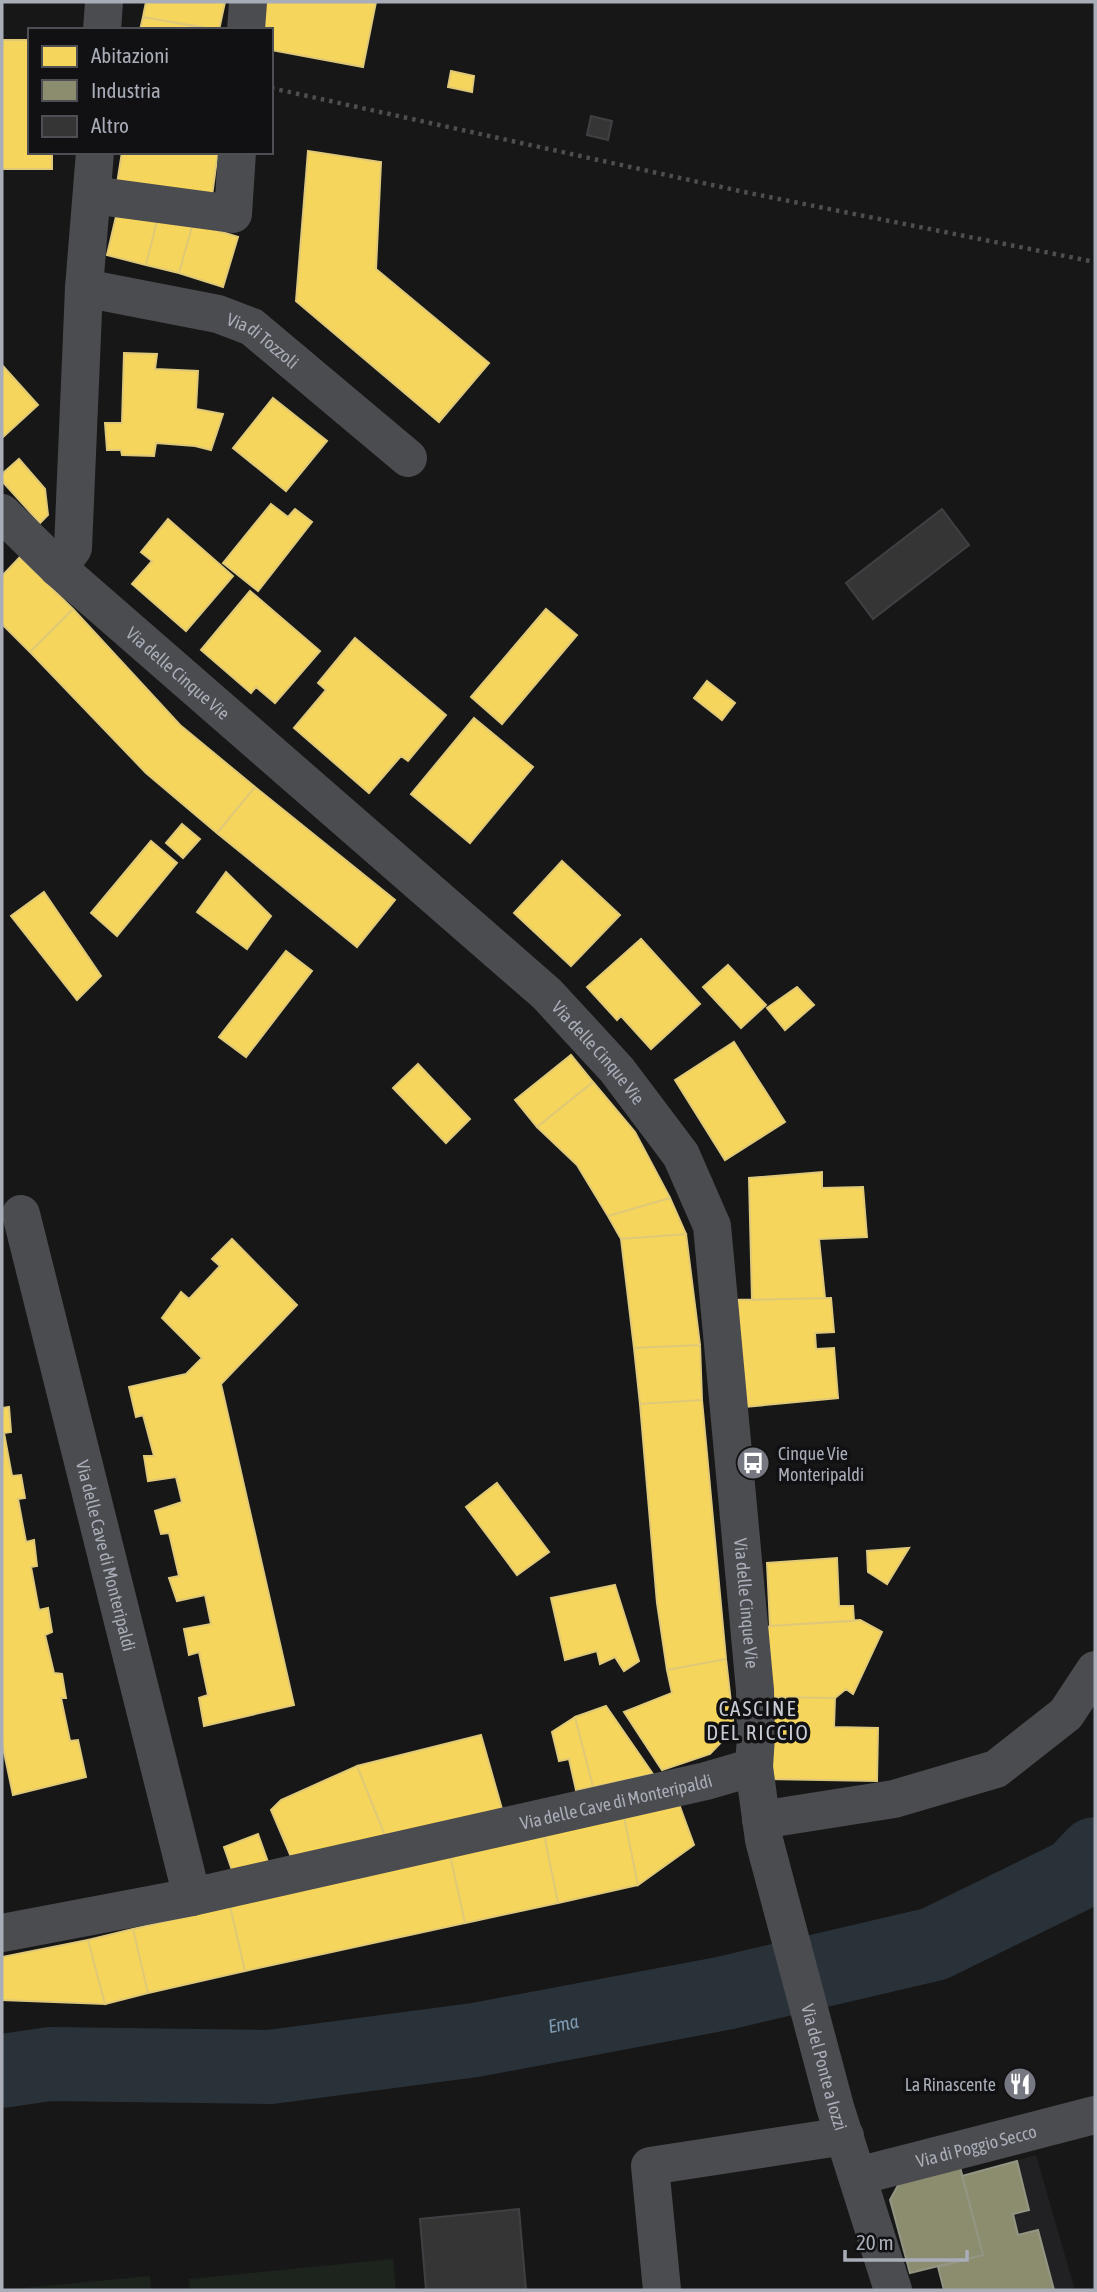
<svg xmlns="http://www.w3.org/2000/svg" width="1097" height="2292" font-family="'Asap Condensed',sans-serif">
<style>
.built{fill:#212123}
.green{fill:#1d241e}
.homes{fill:#f6d55c;stroke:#dfc978;stroke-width:2}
.industry{fill:#8c8c6e;stroke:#949684;stroke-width:2}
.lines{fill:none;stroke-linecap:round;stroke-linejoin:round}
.river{stroke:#2a3239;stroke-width:74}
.building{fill:#353536;stroke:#3f4043;stroke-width:2}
.path{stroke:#4d4e52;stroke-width:4.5;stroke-dasharray:3.5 5;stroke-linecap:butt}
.minor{stroke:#4b4c50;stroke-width:38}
.labels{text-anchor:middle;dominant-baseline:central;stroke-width:7;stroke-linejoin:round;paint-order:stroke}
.street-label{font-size:18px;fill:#a8adb8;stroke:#111113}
.poi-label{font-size:18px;fill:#a8adb8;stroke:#111113;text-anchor:start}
.water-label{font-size:19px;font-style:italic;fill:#7f9bb3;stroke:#111113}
.quarter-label{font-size:21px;letter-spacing:2px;fill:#c9ccd4;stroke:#111113}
</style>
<rect width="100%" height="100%" fill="#171717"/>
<path class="built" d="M1036 2155 1075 2290H944L938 2267 983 2255 962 2176Z"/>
<path class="green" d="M393 2259 396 2290H190L189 2279Z
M150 2276 151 2290H2Z"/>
<path class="homes" d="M146 2H225L219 30 143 17Z
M266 2H376L363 67 271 50V30H260Z
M143 17 215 30H140Z
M2 40H30V152H52V169H2Z
M451 71 474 76 472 92 448 87Z
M308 151 381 162 376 269 489 363 439 422 296 301Z
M122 152H218L211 203 116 190Z
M118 208 158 217 146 265 107 255Z
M158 217 193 223 179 273 146 265Z
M193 223 238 237 223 287 179 273Z
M124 353 157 354 155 369 198 371 196 409 223 414 211 450 195 446 156 443 154 456 122 455 121 450H107L105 423H122Z
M2 365 38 405 2 438Z
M273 398 327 441 286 491 233 448Z
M19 459 45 489 48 515 40 523 2 481V474Z
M271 504 288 517 295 509 312 522 258 591 223 563Z
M168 519 233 576 186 631 132 584 152 561 141 552Z
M20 557 73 609 30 652 2 624V576Z
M250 591 320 651 275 703 256 687 251 693 201 650Z
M73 609 180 725 255 787 217 833 146 773 30 652Z
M546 609 577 635 502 724 471 697Z
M355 638 446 715 408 761 401 756 369 793 294 728 326 690 318 683Z
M707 681 735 703 722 720 694 698Z
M474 718 533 767 470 843 411 794Z
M255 787 395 900 357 947 217 833Z
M182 824 200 839 183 858 166 843Z
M151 841 177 863 117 936 91 913Z
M562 861 620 915 571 966 514 913Z
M226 872 271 916 247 949 197 912Z
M44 892 101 976 77 1000 11 916Z
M641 939 700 1004 651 1049 621 1016 617 1020 587 987Z
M286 951 312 971 246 1057 219 1037Z
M728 965 766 1005 741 1028 703 987Z
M797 987 814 1005 785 1030 767 1008Z
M734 1042 785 1122 725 1160 675 1080Z
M571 1055 593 1082 537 1127 515 1100Z
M418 1064 470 1119 446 1143 393 1088Z
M593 1082 635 1132 670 1198 608 1216 577 1165 537 1127Z
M822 1172V1188L863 1187 867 1237 819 1239 825 1298 752 1300 749 1178Z
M670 1198 686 1234 621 1239 608 1216Z
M686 1234 700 1345 634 1348 621 1239Z
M232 1239 297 1305 221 1384 294 1705 204 1726 199 1698 208 1695 199 1652 189 1655 184 1629 211 1624 205 1595 177 1601 169 1578 179 1576 169 1533 161 1534 155 1511 182 1502 176 1477 148 1481 144 1456H154L143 1415 136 1417 129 1387 186 1374 202 1358 162 1318 181 1292 189 1299 220 1266 212 1259Z
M831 1298 834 1332 815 1333 816 1349 834 1348 838 1398 745 1407 731 1300Z
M700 1345 702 1400 640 1404 634 1348Z
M702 1400 726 1659 667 1670 657 1603 640 1404Z
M9 1407 11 1432 4 1433 12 1476 21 1475 25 1498 18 1499 26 1542 34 1540 37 1566 31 1567 39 1610 48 1608 52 1632 45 1635 54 1673 62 1674 66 1698H61L70 1741 78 1740 86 1777 13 1795 2 1743V1408Z
M497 1483 549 1552 517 1575 466 1507Z
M909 1548 887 1584 868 1572 867 1551Z
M837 1558 839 1606H853L854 1621 770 1626 767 1563Z
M615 1585 639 1661 624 1671 615 1657 600 1664 597 1651 565 1660 551 1598Z
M860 1620 882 1632 853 1694 846 1689 835 1698 769 1697 764 1629 770 1626Z
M726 1659 734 1729 710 1754 662 1770 624 1712 672 1693 667 1670Z
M769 1697 835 1698 834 1727 878 1728 877 1781 767 1779Z
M606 1706 653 1774 593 1787 575 1717Z
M575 1717 593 1787 576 1790 569 1759 559 1761 552 1732Z
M481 1735 502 1809 386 1838 357 1766Z
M357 1766 386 1838 292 1859 271 1810 281 1800Z
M679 1804 694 1845 638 1885 624 1817Z
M624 1817 638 1885 558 1903 544 1834Z
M258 1834 268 1862 232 1870 224 1847Z
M544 1834 558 1903 465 1923 450 1855Z
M450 1855 465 1923 245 1971 230 1906Z
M230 1906 245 1971 148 1993 133 1929Z
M133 1929 148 1993 105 2004 88 1940Z
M88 1940 105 2004 2 2000V1957Z"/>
<path class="industry" d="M1017 2161 1029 2210 1013 2214 1018 2235 1038 2230 1054 2290H944L938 2267 983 2255 962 2176Z
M960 2167 983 2255 910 2273 890 2200 901 2180Z"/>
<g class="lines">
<path class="river" id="s1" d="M2 2071 50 2064 270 2067 475 2040 725 1993 934 1944 1075 1875 1095 1854"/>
</g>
<path class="building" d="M591 116 612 121 608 140 587 135Z
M942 509 969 545 873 619 846 583Z
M519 2209 526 2290H426L420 2219Z"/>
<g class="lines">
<path class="path" d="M271 88 744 192 1095 262"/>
<g class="minor">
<path d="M102 30 104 2"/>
<path d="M246 30 248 2"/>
<path d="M92 195 233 214 237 152"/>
<path id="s2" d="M84 288 218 314 252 327 408 458"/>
<path id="s3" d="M2 513 58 568 547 994 617 1070 681 1155 712 1226 755 1690 756 1736 754 1767 764 1840 835 2107 893 2290"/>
<path d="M58 568 73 548 84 288 95 152"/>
<path id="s4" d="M21 1214 192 1897"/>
<path d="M761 1820 894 1799 996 1769 1066 1714 1095 1670"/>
<path id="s5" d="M2 1933 192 1897 706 1781 754 1767"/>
<path id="s6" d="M858 2176 1095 2115"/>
<path d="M662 2290 650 2166 845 2136"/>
</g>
</g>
<defs>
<symbol id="bus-disc" viewBox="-11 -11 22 22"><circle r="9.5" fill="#757880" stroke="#111113"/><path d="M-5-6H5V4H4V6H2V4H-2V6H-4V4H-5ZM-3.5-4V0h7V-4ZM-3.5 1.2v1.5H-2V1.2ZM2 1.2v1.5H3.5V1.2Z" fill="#fff"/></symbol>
<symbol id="restaurant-disc" viewBox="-11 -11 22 22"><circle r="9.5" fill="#757880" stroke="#111113"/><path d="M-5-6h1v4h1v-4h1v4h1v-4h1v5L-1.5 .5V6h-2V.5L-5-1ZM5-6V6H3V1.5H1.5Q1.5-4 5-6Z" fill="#fff"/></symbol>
</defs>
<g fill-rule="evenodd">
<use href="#bus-disc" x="734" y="1444" width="38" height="38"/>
<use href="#restaurant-disc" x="1001" y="2065" width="38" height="38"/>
</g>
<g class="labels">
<g class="street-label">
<text stroke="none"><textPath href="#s2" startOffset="189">Via di Tozzoli</textPath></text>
<text stroke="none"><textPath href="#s3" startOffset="238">Via delle Cinque Vie</textPath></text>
<text stroke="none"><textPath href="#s3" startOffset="805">Via delle Cinque Vie</textPath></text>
<text stroke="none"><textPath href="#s4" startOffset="352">Via delle Cave di Monteripaldi</textPath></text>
<text stroke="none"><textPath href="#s3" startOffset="1393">Via delle Cinque Vie</textPath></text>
<text stroke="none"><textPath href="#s5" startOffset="628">Via delle Cave di Monteripaldi</textPath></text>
<text stroke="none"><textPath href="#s3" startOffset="1866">Via del Ponte a Iozzi</textPath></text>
<text stroke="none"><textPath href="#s6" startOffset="122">Via di Poggio Secco</textPath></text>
</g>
<g class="poi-label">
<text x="778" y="1453">Cinque Vie<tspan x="778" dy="21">Monteripaldi</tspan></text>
<text x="996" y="2084" text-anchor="end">La Rinascente</text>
</g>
<g class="water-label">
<text stroke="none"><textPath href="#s1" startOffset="565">Ema</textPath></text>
</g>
<g class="quarter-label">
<text x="758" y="1708">CASCINE<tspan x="758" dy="24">DEL RICCIO</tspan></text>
</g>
</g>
<rect width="1097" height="2292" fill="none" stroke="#a8adb8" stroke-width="7"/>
<rect x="28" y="28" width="245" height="126" fill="#111113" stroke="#4d4f55" stroke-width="2"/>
<rect x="42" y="46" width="35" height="21" fill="#f6d55c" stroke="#4d4f55" stroke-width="2"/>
<text x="91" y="63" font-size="21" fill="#a8adb8">Abitazioni</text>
<rect x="42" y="80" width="35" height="21" fill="#8c8c6e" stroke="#4d4f55" stroke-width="2"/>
<text x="91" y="98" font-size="21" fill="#a8adb8">Industria</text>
<rect x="42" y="116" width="35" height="21" fill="#353536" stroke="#4d4f55" stroke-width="2"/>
<text x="91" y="133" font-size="21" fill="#a8adb8">Altro</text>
<path d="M845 2250v10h122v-10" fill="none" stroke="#a8adb8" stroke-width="3.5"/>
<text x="856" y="2250" font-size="21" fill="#a8adb8" stroke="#111113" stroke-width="5" paint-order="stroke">20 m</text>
</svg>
